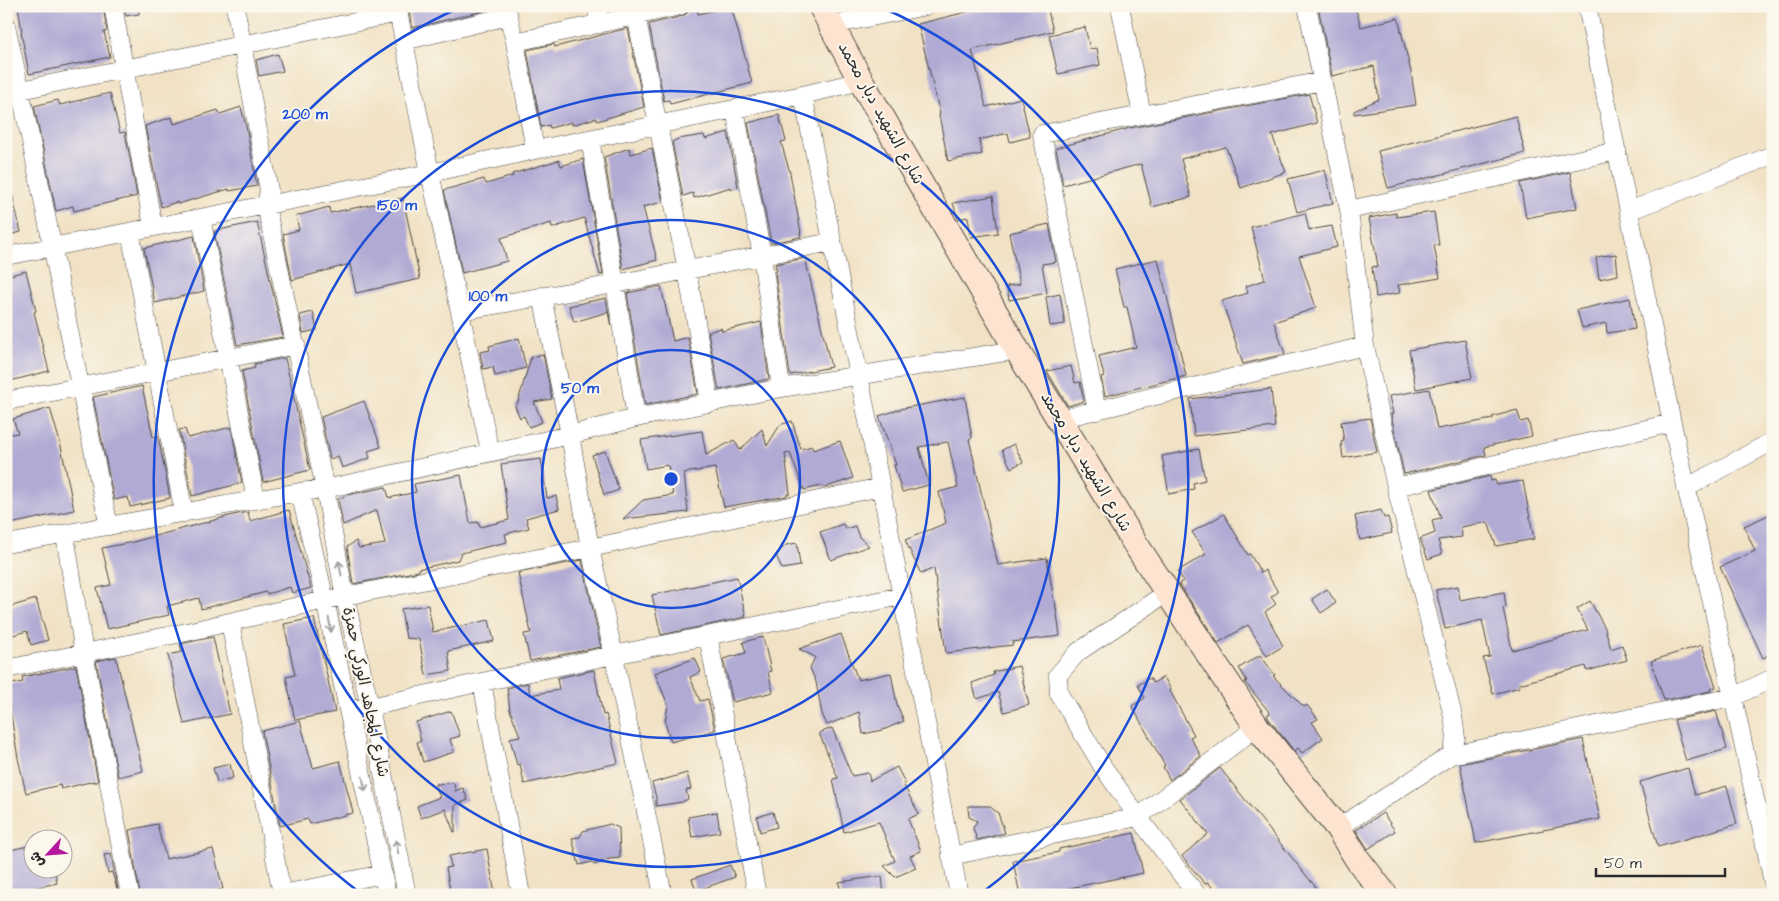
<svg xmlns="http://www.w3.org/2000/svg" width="1779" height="901" font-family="'Architects Daughter','Playpen Sans Arabic',sans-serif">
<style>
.building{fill:#b0aad4}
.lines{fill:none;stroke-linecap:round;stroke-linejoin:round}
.street-casing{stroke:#494642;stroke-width:19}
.secondary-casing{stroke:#494642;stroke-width:27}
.street{stroke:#fff;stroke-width:18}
.secondary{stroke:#fde4d0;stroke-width:25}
.oneway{stroke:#a0a0a0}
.ring{fill:none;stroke:#1d4ed8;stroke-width:2.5}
.labels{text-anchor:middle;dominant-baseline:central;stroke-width:4;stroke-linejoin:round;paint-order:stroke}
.street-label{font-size:16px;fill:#2b2b2b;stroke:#fbf7ec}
.centre{fill:#1d4ed8;stroke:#fbf7ec;stroke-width:2.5}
.ring-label{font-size:15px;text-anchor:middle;font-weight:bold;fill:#1d4ed8;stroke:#fbf7ec;stroke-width:4;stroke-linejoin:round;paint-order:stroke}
</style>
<rect width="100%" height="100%" fill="#fbf7ec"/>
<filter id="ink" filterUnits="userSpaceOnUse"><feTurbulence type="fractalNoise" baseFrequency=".02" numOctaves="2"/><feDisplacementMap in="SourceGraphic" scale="10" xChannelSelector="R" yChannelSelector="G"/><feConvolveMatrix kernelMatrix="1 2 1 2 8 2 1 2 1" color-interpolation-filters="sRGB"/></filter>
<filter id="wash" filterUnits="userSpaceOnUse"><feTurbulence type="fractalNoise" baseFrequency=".0096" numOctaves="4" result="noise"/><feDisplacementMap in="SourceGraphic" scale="20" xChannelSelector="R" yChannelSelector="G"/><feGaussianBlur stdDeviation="1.12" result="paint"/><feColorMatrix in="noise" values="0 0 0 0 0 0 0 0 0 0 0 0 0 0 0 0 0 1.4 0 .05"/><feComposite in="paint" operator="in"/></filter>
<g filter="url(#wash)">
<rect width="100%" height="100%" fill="#f1e2c5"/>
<g id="blocks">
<path class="building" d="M18 6H103L107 31 104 32 110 57 29 74 21 32H22Z
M124 6H139V14L126 16Z
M408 6H482L483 11 412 28Z
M607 6H629L608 11Z
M690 6H697L698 14 731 6 752 83 670 104 669 100 664 101 649 24 683 16 687 13Z
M991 6H1047L1053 31 972 50 986 107 1021 98 1030 137 1010 142 1008 133 979 140 982 154 948 161 939 115 940 114 918 24Z
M1318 6H1355L1361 27 1398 18 1411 72 1416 105 1354 114V111L1379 99 1374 66 1332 76Z
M1085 27 1090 49 1097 48 1100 65 1058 74 1049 35Z
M628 28 644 107 597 121 596 118 572 125V122L550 128 549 125 541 127 527 50 554 44 555 47Z
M278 54 283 71 259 76 256 60Z
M110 93 120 133 125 132 137 196 74 211 73 206 56 211 34 106 58 100 60 105Z
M1309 94 1317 123 1272 135 1286 172 1241 188 1226 147 1181 159 1191 197 1152 207 1141 164 1063 185 1056 148 1130 128Z
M241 107 246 126 257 186 229 191V189L178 204 177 202 161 207 145 126 172 117 174 124 218 110 220 114Z
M779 115 786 141 781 142 790 173 801 233H800L801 237 771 243 748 123Z
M1516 116 1525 153 1388 188 1378 151Z
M728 132 738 187 731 189V187L694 198 693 193 683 196 672 142 678 139 704 135 705 139Z
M629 148 631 154 652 148 663 202 643 207 657 260 623 269 604 157Z
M583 159 603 274 600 275 584 218 552 228 551 223 501 238 507 261 462 273 444 190 484 179 486 184 513 176 512 174 559 160 561 166Z
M1325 170 1333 203 1297 212 1288 179Z
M1570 172 1577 208 1526 218 1520 183Z
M6 194H12L21 232 6 236Z
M993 196 998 233 971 237 968 217 958 219 953 203Z
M403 198 420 279 356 293 350 264 292 280 283 234 299 230 296 216 329 207 330 213Z
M1434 212 1439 245H1434L1440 278 1398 285 1400 293 1376 297 1372 267 1378 266 1369 218 1396 213V217Z
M1305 213 1309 230 1332 226 1337 247 1299 256 1316 308 1274 322 1285 354 1243 364 1222 301 1248 293 1246 286 1265 280 1251 227Z
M257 222 283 337 237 345 214 231Z
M1049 224 1056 262 1042 264 1047 293 1009 300 1007 286 1020 284 1009 233Z
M194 236 204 291 155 303 144 248Z
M1616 254 1618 275 1599 279 1596 257Z
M805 258 831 367 790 375 775 272 777 271 775 264Z
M1158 259 1186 376 1105 396 1101 377 1104 376 1099 356 1136 347 1127 307H1124L1115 269Z
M26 271 36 311 34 312 49 371 6 382V276Z
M661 286 673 341 688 337 698 394 645 405 627 293Z
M1060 294 1065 324 1050 326 1046 297Z
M606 298 611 326 608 312 574 322 569 306Z
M1630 298 1635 329 1607 333 1606 323 1582 328 1577 310Z
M313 312 317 330 303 333 300 315Z
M761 322 769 379 719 390 708 332 721 328 722 331Z
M519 338 526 368 495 376 493 367 483 369 480 352 490 350 489 346Z
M1465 340 1472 378 1416 389 1409 350Z
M543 354 552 399 534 402 542 422 529 427 524 416 520 418 515 406 518 402 531 357Z
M285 358 310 470 263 482 242 371 255 368 254 364Z
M1071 366 1075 383 1080 382 1084 401 1068 406 1047 371Z
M142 386 153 437 158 436 170 498 130 507 128 497 114 500 93 397Z
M1271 389 1275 427 1194 436 1190 399Z
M1429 389 1437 429 1493 419 1492 417 1517 410 1521 422 1528 420 1532 436 1484 447 1486 455 1404 474 1391 414H1393L1389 396Z
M965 397 972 438 969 439 998 565 1047 558 1054 601H1055L1060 636 1012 642 1013 645 946 653 934 568 921 574 905 540 946 523 939 492 958 487 948 442 919 447 929 485 902 492 894 465H896L879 416 904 408Z
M364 401 381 447 368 451 370 458 342 468 338 456 330 459 321 417Z
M50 408 61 446 74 510 6 525V435L18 433 13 419Z
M1370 418 1377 452 1343 458 1341 442 1344 441 1341 422Z
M792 421 801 449 812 446 813 450 840 441 853 478 824 488 821 486 804 490 790 453 785 454 790 494H787V496L724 507 715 468 684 473 688 512 623 519 643 500 673 495 668 465 646 469 641 440 702 431 706 455 734 440 740 450 762 429 767 446 780 425Z
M231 427 242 483 192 496 179 430 185 429 188 438Z
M1014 444 1023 462 1011 468 1002 450Z
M1199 449 1205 480 1193 483 1194 489 1169 494 1162 456Z
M605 451 619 490 604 495 592 455Z
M541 459 547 498 556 496 559 509 526 518 529 528 505 534 507 542 461 553 458 560 418 569 419 571 353 584 347 547 356 541 359 548 385 544 377 510 343 525 338 499 347 495 386 487 389 498 416 492 414 484 461 475 470 523 478 522 480 527 509 520 501 464Z
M1490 476 1491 481 1495 480 1497 485 1523 481 1534 539 1496 546 1488 522 1461 527 1462 537 1438 540 1442 554 1428 559 1420 539 1435 533 1432 520 1441 518 1431 490Z
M289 510 311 588 292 593 290 587 267 594 266 592 201 609 199 598 167 606 169 615 107 629 97 588 111 585 102 548 133 542 233 515 248 512 250 521Z
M1381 510 1384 518 1388 517 1392 533 1360 540 1355 516Z
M1773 513V653L1763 658 1720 567 1755 551 1744 526Z
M1224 514 1248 555 1250 554 1261 573 1265 570 1278 592 1271 597 1276 604 1265 612 1283 646 1267 656 1248 625 1218 643 1179 584 1183 581 1178 571 1206 554 1192 532Z
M843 524 846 529 855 526 859 537 869 546 831 560 820 532Z
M797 543 800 566 782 569 776 555 786 545Z
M582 560 601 647 530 661 524 634 531 633 518 573Z
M737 577 746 617 661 635 652 595Z
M1458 586 1460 600 1504 592 1506 607 1503 608 1512 650 1588 630 1577 609 1590 601 1605 628 1611 649 1622 645 1627 660 1587 671 1586 666 1519 684 1520 687 1493 694 1483 658 1490 657 1482 620 1445 629 1436 590Z
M1327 589 1336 603 1321 613 1312 599Z
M36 599 48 640 31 645 27 631 6 637V608Z
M428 605 433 632 489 620 494 641 448 651 451 671 426 675 419 639 406 638 401 609Z
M314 618 335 712 295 720 286 677 295 675 284 624Z
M841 634 858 680 891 673 897 705 904 721 883 730 863 734 859 712 827 725 822 714 816 682 810 668 815 657 799 649Z
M213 637 230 714 184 724 168 655 182 652 180 644Z
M763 637 771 671 768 672 773 692 733 702 723 659 746 653 743 642Z
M1702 645 1716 687 1710 689 1711 691 1664 700 1651 661Z
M1260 655 1275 675 1273 676 1304 707 1307 705 1318 719 1312 722 1323 738 1302 753 1298 748 1294 751 1269 719 1267 715 1270 713 1245 682 1247 681 1239 668Z
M116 657 143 771 118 777 96 661Z
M695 658 701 672 690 677 700 701 708 699 715 730 671 742 665 722 668 705 655 673Z
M76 666 98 782H94V781L61 789 60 785 26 793 18 758 6 685 23 682 22 677Z
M1019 666 1029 705 1004 712 998 692 977 699 972 683 994 675 993 672Z
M594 670 603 715 606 714 618 763 524 784 520 764 517 765 510 738 520 736 510 710 507 688 528 683 530 695 559 690 557 678Z
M1164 677 1171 690 1170 691 1194 735 1190 737 1201 756 1170 780 1163 767 1165 766 1132 706 1145 698 1138 685 1150 678 1153 683Z
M451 711 460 736 450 739 454 752 423 762 417 742 421 741 416 722Z
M1716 711 1727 749 1686 761 1674 720Z
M300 721 313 768 340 761 353 813 310 824 308 819 280 826 262 731Z
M832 728 852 776 868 773 870 781 897 767 905 783 903 784 919 814 908 819 921 851 910 856 916 868 895 877 884 866 895 861 879 822 844 832 833 779 838 778 819 733Z
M1583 739 1600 819 1476 843 1460 764Z
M230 764 233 778 217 782 213 768Z
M1220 768 1251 807 1322 895H1218L1208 882 1205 884 1195 872 1182 856 1208 834 1180 799Z
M1688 768 1695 795 1727 786 1737 824 1658 847 1640 782Z
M687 773 691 789 686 790 688 799 682 802 656 806V797L652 783Z
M454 783 455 791 463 788 468 800 455 805V832H454L445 809 421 818 417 806 440 797 435 784Z
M968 806H989L998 813 1005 833 977 840 973 828 977 821 969 817Z
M717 812 720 832 692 837 688 817Z
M773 812 777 827 760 832 757 817Z
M1383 813 1395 831 1368 849 1356 830Z
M157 824 166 859 213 849 223 889 196 895H140L129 830Z
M610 824 619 828 620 858 609 859 594 865 592 862 579 865 572 838 580 837 583 831Z
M1134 833 1143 873 1065 889 1066 895H1020L1013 861 1059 852V849Z
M32 845V868H54L57 883 6 894V851Z
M487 849 495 895H451L446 868 451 867 449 856Z
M111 854 119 895 112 872 108 873 104 855Z
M730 865 735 877 696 891 692 879Z
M882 876 884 895H841L839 882Z
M369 888 371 895H333Z"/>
</g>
</g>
<g filter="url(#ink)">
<use href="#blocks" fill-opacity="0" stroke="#494642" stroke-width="1"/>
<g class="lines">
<defs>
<path id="street" d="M113 6 153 227
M235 6 269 190 266 205 325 489 345 597 370 707 407 895
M397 6 430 173 490 451
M506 6 515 42 535 150
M596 6 600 24
M1120 6 1142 115 1323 81
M1307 6 1349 210 1365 346 1396 487 1453 716 1456 738 1451 755 1338 828
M1587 6 1672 423 1733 697 1773 882
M636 15 687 270 710 403
M832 25 926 6
M6 26C44 192 73 360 109 526
M404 41 508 16
M515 42 680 6
M6 93 399 13
M803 95 881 487 959 895
M735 109 762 256 781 388
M590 139 615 284 636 418
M1349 210 1617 151
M1629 211 1773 155
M201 218 256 500
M130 232 184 513
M6 256 430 173 535 150 803 95 861 81
M542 296 570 435 590 548 614 656 663 895
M460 311 615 284 832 242
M6 401 296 345
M1097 411 1042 134 1142 115
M1059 419 1365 346
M1396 487 1672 423
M1686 488 1773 441
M300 492 325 600 387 895
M65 535 84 653 130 895
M6 544 300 492 325 489 570 435 636 418 781 388 1017 350
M1168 592 1078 652 1058 675 1059 694 1103 767 1138 817 1197 895
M230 622 282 894
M708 636 757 895
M6 669 187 632 325 600 590 548 881 487
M482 682 521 895
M348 710 370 707 482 682 902 596
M1451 755 1733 697 1773 678
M951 856 1138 817 1257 727
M277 895 383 874"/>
<path id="secondary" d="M821 6 861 81 1017 350 1136 545 1257 727 1338 828 1358 860 1385 895"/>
</defs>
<use href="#street" class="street-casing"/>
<use href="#secondary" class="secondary-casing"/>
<use href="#street" class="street"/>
<use href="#secondary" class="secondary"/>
</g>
<defs><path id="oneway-shaft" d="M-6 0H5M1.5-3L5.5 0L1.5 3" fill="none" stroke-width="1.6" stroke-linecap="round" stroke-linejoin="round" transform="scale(1.25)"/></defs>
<g class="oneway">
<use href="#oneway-shaft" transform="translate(340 568) rotate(-101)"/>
<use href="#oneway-shaft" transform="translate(330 625) rotate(79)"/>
<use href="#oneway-shaft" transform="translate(364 784) rotate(78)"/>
<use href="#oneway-shaft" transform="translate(397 847) rotate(-101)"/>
</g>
</g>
<g class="ring">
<circle cx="671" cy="479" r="129"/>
<circle cx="671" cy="479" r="259"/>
<circle cx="671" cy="479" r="388"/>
<path d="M363 895A517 517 0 0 1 461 7M881 7A517 517 0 0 1 979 895"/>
</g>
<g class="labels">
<g class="street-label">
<text transform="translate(881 113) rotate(61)">شارع الشهيد دبار محمد</text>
<text transform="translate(1086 462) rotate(59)">شارع الشهيد دبار محمد</text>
<text transform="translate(366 692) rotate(78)">شارع المجاهد الوركي حمزة</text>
</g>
</g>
<circle cx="671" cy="479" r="8" class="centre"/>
<g class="ring-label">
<text x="305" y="119">200 m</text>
<text x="397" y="210">150 m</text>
<text x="488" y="301">100 m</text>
<text x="580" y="393">50 m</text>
</g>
<rect width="1779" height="901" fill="none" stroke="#fbf7ec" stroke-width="25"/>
<g transform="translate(48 854) rotate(244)"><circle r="24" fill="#fbf7ec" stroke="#a8a59f"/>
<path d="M0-4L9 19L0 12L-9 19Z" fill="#b5179e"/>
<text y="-8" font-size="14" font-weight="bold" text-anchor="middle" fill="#2b2b2b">ش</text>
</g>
<path d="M1596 868v8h129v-8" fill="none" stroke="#2b2b2b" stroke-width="2.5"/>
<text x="1604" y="868" font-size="15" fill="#2b2b2b" stroke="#fbf7ec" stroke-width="4" paint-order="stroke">50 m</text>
</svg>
